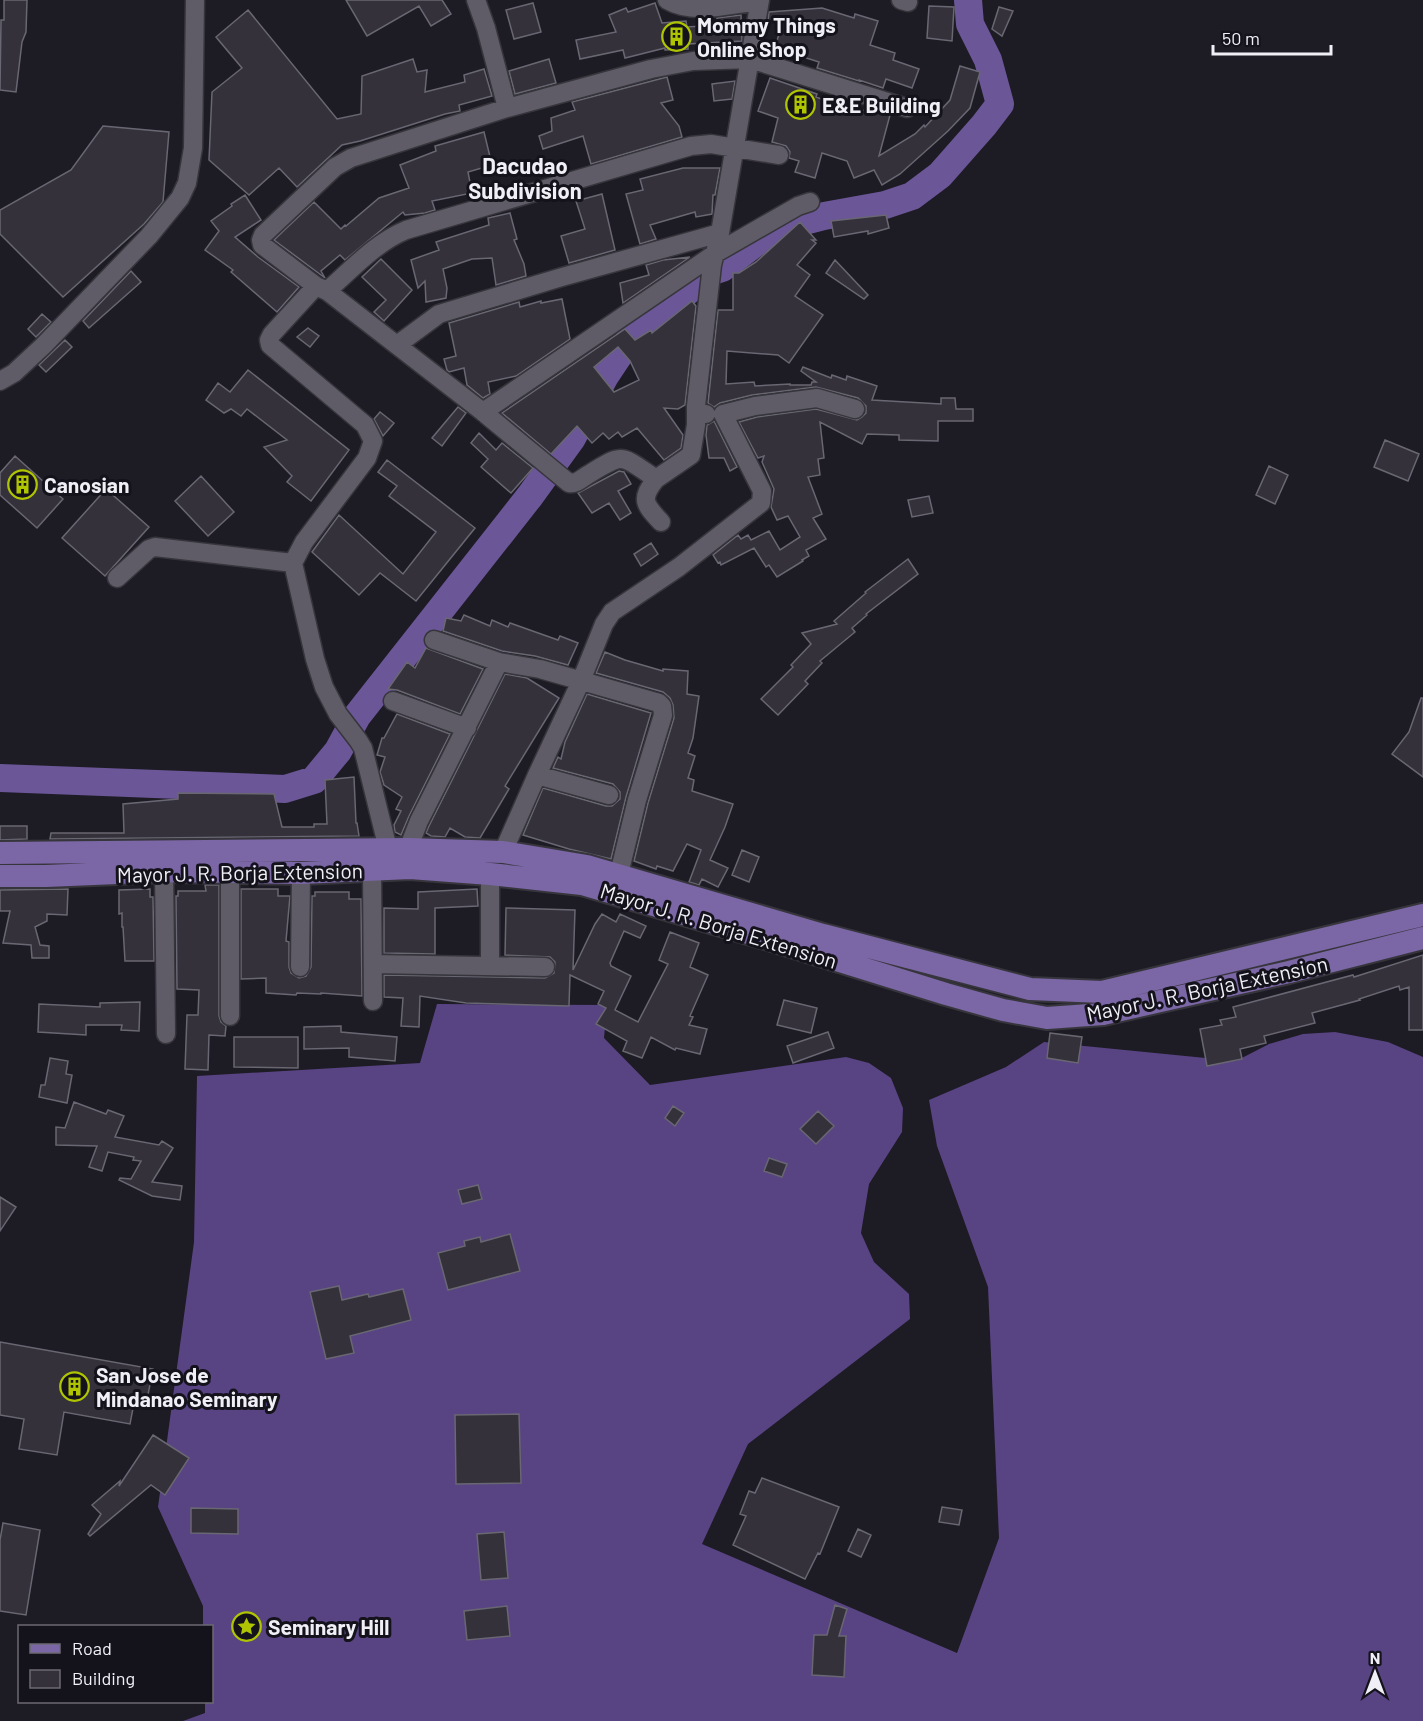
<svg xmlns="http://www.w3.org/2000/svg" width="1423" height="1721" font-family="Barlow,sans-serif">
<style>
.forest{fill:#584383}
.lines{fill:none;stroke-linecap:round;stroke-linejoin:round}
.river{stroke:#6b5698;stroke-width:28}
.building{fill:#34313b;stroke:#696772;stroke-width:1.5;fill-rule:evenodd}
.minor-casing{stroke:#37353c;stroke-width:21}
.major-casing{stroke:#37353c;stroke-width:26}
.minor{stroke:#5f5c67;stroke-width:18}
.major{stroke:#7b66a6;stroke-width:22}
.labels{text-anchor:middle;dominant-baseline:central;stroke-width:6;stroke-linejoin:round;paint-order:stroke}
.poi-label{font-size:21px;font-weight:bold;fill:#f1eff6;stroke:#14121b;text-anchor:start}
.street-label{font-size:21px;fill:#f1eff6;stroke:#14121b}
.neighbourhood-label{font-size:22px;font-weight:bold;fill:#f1eff6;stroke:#14121b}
</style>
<rect width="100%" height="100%" fill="#1d1b24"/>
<path class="forest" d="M437 1004 607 1005 604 1038 650 1085 846 1057 869 1063 891 1078 903 1108 902 1132 869 1184 861 1233 874 1262 909 1294 910 1319 748 1444 702 1544 957 1653 999 1538 988 1287 937 1146 929 1100 1006 1067 1044 1042 1236 1061 1269 1044 1303 1034 1335 1032 1388 1042 1423 1057V1721H183L205 1713V1702H212V1626H203V1606L158 1507 194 1242 197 1076 420 1063Z"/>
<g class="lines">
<path class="river" d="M0 778 285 789 314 780 338 751 357 716 530 496 572 438 605 376 629 340 690 289 701 275 722 268 774 229 824 216 885 205 912 196 940 175 984 125 1000 104 988 60 970 24 968 0"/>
</g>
<path class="building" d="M4 0H27L26 32 22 42 16 92 0 90 1 20H4Z
M346 0H442L451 14 431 26 419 6 367 36Z
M533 3 541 32 514 39 506 10Z
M655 3 662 23 686 21 687 27 717 25V18L741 15 742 41 688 44V49L665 50V48L625 58 623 50 580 59 576 40 616 32 609 15 626 8 628 12Z
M929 6 954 7 952 41 927 38Z
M999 7 1013 11 1002 36 992 29Z
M822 8 854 18 855 14 878 21 870 45 895 53 893 60 919 69 912 88 886 79 883 88 859 80V81L817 68 819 62 775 48 782 23 768 21 769 12Z
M248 10 337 119 361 114 362 76 413 59 417 72 427 70 425 92 465 82 464 75 484 69 492 96 459 105 460 111 445 114 360 141 342 145 297 187 279 168 249 195 209 160 212 92 242 68 216 37Z
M549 59 556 83 515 94 509 71Z
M960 66 980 72 970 108 948 131 900 174 882 185 874 170 854 178 847 161 822 153 815 178 795 172 799 161 789 158 790 152 786 146 772 142 778 118 758 111 770 78 817 94 816 97 840 106 890 115 879 156 915 134 924 125 925 127 950 100Z
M667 77 673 100 661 103 679 126 682 137 591 164 583 136 543 149 539 136 552 131 551 118 575 110 572 102Z
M735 81 732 99 714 101 712 84Z
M103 126 169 132 163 202 144 224 63 297 0 234V210L71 170Z
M484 132 492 165 468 172 472 193 432 201 435 210 425 213 405 215 403 212 345 260 340 255 321 271 325 278 274 240 314 202 341 229 345 225 346 226 379 198 409 188 400 165 436 151 435 146Z
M683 168H720L715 195H713L712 214 696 217 695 212 650 225 656 239 640 244 626 194 643 190 640 179Z
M602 194 615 250 569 263 561 236 585 229 576 201Z
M245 195 261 220 235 237 258 257 299 287 277 312 231 272 233 270 205 250 219 231 211 221 232 206 231 204Z
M510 213 517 239 514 240 524 264 526 276 496 285 492 258 472 259 443 269 447 288 446 298 426 302 425 281 418 288 411 260 439 250 436 242 489 225 488 218Z
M886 215 889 228 868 234V231L834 237 831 221Z
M800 222 816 240H812L816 243 797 265 810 275 795 296 823 315 789 363 778 355 727 351 726 384 754 382 755 386 790 384V385H811L812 382H816L801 371 803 367 831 378 832 375 846 380 847 376 877 386 872 400 941 404V398H955L956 409H973V421H938V441L899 440V435L867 434 862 444 820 422 824 458 818 459 820 475 808 477 822 514 813 518 826 539 806 550 809 556 802 560 803 561 777 577 769 565 766 567 754 548 721 565 720 562 718 563 713 555 738 535 741 539 748 535 751 540 769 531 780 550 800 537 788 516 777 520 771 507 774 489 762 462 764 456 758 458 739 422 757 417 816 409 857 420 862 417 866 413V406L858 398 816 387 752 395 720 403 714 407 708 403 718 310H733V273H739L756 262Z
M690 257 623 303 620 283 649 275 646 265 663 260Z
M381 259 412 290 384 321 374 312 386 300 362 277Z
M835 260 868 295 864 299 826 273Z
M131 271 141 282 89 328 83 321Z
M562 299 570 339 516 376 488 382 490 394 483 398 467 385 464 368 449 372 447 370 444 359 456 356 449 323 519 302 520 307 541 301V303Z
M692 301 696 306 685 405 678 409 664 408 683 435 681 448 664 460 637 428 622 437 618 432 609 439 603 433 592 443 577 426 551 454 502 413 625 329 635 340 651 330 652 333ZM618 347 630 361 639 380 614 392 594 367Z
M42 314 51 322 36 337 28 329Z
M308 328 319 336 310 347 297 337Z
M65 340 72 347 46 372 39 365Z
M248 370 349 450 311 501 287 482 292 476 264 447 287 440 247 409 241 416 231 409 224 413 206 400 218 383 230 392Z
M458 407 466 413 442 446 432 438Z
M380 412 394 423 383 436 374 419Z
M714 421 737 467 730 471 724 458H709L706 435 707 425Z
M479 433 496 450 502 443 533 468 511 493 481 467 488 459 471 443Z
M1385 440 1419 454 1408 481 1374 467Z
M15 456 63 499 37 528 0 495V473Z
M387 460 475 528 416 601 380 573 359 595 312 552 339 515 403 574 436 532 389 496 397 486 378 472Z
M1269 466 1288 475 1275 504 1256 495Z
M619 471 624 472 631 484 618 491 631 513 620 520 609 503 592 513 578 493Z
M201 476 234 512 208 536 175 501Z
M106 489 149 527 105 576 62 538Z
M929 496 933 513 912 517 908 500Z
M651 543 658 554 641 566 634 554Z
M908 559 918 574 866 614 867 615 852 628 855 632 820 661 822 663 805 681 808 684 778 715 761 699 793 667 791 665 811 644 802 633 837 624 834 621 866 593 865 592Z
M464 615 490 626 492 620 508 627 510 623 558 640 560 636 578 643 568 665 535 656 502 651 443 631 446 618 461 621Z
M426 648 483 669 460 714 397 690 388 689 407 662 415 668Z
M605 652 625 660 663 671V669L688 671 687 694 699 696 693 738 688 753 695 756 688 778 694 780 692 791 733 804 725 827 710 860 728 868 718 887 702 879 699 885 689 882 701 850 687 844 673 871 657 866 656 869 634 861 648 803 674 718 673 705 670 698 663 692 596 673Z
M505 674 527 678 559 698 505 786 509 789 480 838 465 837 450 828 445 837 431 836 426 833 429 826Z
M587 694 651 713 626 797 611 859 569 849 523 835 543 788 606 806H612L620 799V792L613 784 553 768 558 757 561 759 565 742Z
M1421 698H1423V777L1392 754 1409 732Z
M397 714 450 734 409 816 401 835 395 832 394 825 401 811 396 809 402 797 384 785 380 772 385 757 377 755 382 738H384Z
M354 777 356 823H357L359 836 50 839 51 833H124L123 804 178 799V793L274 794 282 827H314V824H327L325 780Z
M0 826H27V839L0 840Z
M742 850 759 857 749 882 732 875Z
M205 885H219V1016L221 1022 226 1026 225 1036 209 1035 208 1070 185 1069 187 1015H198L199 990 177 989 176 896H178V891H206Z
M68 889 67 915 47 914V921L35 927 40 945 49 946V958H32L31 945 3 943 10 911H0V890Z
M150 889V897H153L154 961H125L123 927H122V913L119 914V890Z
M241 889H278V896H290L286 941 289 942V967L291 973 299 978 306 976 311 967 312 896H315V892H349V899H361L362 996 321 993V994L297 993 296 995 266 993V978L241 979Z
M477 889 478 906 435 908V954L384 953V908L418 909V892Z
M506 908 575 910 573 970 595 924 602 914 616 922 620 914 646 926 640 938 624 931 610 963 611 966 631 976 615 1010 638 1022 668 964 659 960 670 932 699 943 690 967 708 975 690 1016 693 1017 689 1025 707 1029 700 1054 676 1048 675 1050 651 1037 642 1058 623 1051 627 1041 596 1024 606 1008 598 1004 604 991 570 975 569 1006 466 1003 420 996 419 1027 401 1026 403 998 384 997V975L545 978 554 973 555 962 550 957 505 955Z
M1423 955V1030H1409V987L1400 990 1399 986 1359 999 1360 1000 1312 1013 1315 1023 1264 1036 1266 1043 1240 1049 1242 1059 1207 1066 1200 1029 1222 1025 1220 1020 1236 1017 1233 1007 1353 975 1354 977Z
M784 1000 817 1008 811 1033 777 1025Z
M140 1002 139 1031 121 1030 122 1025H86V1035L38 1032 39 1004 100 1007V1003Z
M341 1026V1032L397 1037 395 1061 349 1057V1048L304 1049V1027Z
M828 1032 834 1048 793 1063 787 1046Z
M1050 1033 1082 1037 1078 1063 1047 1058Z
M234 1037H298V1068L234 1067Z
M50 1058 68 1061 66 1074 72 1075 67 1103 39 1097 41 1085H45Z
M74 1102 106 1114 108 1110 124 1116 115 1137 159 1145 162 1141 173 1148 152 1182 182 1186 180 1200 152 1196 119 1180 120 1178 131 1179 141 1161 133 1160 134 1157 108 1152 102 1171 89 1167 97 1146 56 1145V1127L65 1128Z
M673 1106 684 1113 675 1126 665 1118Z
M818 1111 834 1126 816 1144 800 1129Z
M769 1158 787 1164 782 1177 764 1171Z
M478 1185 482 1199 462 1204 458 1190Z
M0 1197 16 1207 0 1231Z
M510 1234 520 1271 448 1290 438 1253 465 1246 464 1241 480 1237 481 1242Z
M339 1286 342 1300 368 1294 369 1297 403 1289 411 1320 350 1336 354 1353 326 1359 310 1292Z
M0 1342 153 1369 146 1405 134 1403 130 1424 64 1412 57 1455 19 1449 24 1419 0 1415Z
M519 1414 521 1483 456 1484 455 1415Z
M153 1435 189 1458 165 1495 151 1485 90 1536 88 1534 101 1514 92 1505 120 1481 119 1486Z
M762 1478 839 1507 820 1554 818 1553 805 1579 733 1545 746 1516 740 1514 749 1491 755 1493Z
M942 1507 962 1510 959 1525 939 1522Z
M191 1508 238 1509V1534L191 1533Z
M3 1523 40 1530 26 1615 0 1611V1540Z
M858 1529 871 1535 861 1557 848 1551Z
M504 1532 508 1578 481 1580 477 1534Z
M835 1605 847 1609 839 1636H846L844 1677 812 1675 814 1635H827Z
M507 1606 510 1636 467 1640 464 1611Z"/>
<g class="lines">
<defs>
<path id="minor" d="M476 0 486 28 507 108
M667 0C694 16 731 4 760 1
M901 0 908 2
M316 286 262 245 261 240 263 235 335 167 351 158 507 108 651 69 693 61 750 59 907 108
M327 291 483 412 569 483C576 484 580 480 586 476 625 452 619 454 656 479L691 455 696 425V414
M397 345 439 314 562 277 720 233
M0 381 14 373 43 346 149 236 180 198 187 183 193 148 195 0
M483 412 716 253 798 206 810 202
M706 414H696V406L712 265 720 233 760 0
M656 479C640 499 644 504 661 522
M117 578 149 549 155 547 293 563
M434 640 499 662 540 669 659 703 662 706 663 715 637 800 619 874
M393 701 467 728
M537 775 609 795
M503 852 537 775 581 681 604 624 612 612 679 567 761 503 762 491 723 414 755 406 817 398 855 409
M409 860 408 849 419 821 499 662
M391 861 363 748 358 740 338 714 324 687 315 659 293 563 304 542 367 458 373 441 365 425 270 345 269 340 272 334 316 286 327 291C352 269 375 243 406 230L691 146 711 144 779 155
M230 870V1016
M372 870 373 1001
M164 871 166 1034
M490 874V965
M373 964 545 967
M300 967 301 873"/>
<path id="major" d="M0 853 408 849 503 852 587 866 823 935 1030 989 1102 992 1423 915
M0 876H46L164 871 301 873 410 868 490 874 582 884 772 940 946 994 1003 1010 1047 1018 1103 1014 1289 972 1423 938"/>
</defs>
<use href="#minor" class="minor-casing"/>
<use href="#major" class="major-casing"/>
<use href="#minor" class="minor"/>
<use href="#major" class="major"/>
</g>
<defs>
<symbol id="building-ring" viewBox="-11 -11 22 22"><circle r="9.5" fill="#14121b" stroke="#b0c501" stroke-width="1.5"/><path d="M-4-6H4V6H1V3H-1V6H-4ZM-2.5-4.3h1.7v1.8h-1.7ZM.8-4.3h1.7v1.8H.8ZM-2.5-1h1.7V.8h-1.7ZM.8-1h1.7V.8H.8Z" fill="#b0c501"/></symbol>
<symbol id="sight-ring" viewBox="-11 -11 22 22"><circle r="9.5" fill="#14121b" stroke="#b0c501" stroke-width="1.5"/><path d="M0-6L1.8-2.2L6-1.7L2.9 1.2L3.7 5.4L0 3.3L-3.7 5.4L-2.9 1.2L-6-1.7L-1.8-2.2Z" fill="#b0c501"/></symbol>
</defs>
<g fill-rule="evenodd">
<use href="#building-ring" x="660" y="20" width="33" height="33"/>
<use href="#building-ring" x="784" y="88" width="33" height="33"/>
<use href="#building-ring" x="6" y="468" width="33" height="33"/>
<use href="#building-ring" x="58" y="1370" width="33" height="33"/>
<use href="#sight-ring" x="230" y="1610" width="33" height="33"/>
</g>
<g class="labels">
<g class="poi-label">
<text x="697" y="24">Mommy Things<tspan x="697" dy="24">Online Shop</tspan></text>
<text x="822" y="104">E&amp;E Building</text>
<text x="44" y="484">Canosian</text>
<text x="96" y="1374">San Jose de<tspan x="96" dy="24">Mindanao Seminary</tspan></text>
<text x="268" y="1626">Seminary Hill</text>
</g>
<g class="street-label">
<text transform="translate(240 872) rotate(-1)">Mayor J. R. Borja Extension</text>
<text transform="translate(719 925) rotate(17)">Mayor J. R. Borja Extension</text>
<text transform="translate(1207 988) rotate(-12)">Mayor J. R. Borja Extension</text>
</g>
<g class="neighbourhood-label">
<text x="525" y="165">Dacudao<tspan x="525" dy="25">Subdivision</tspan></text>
</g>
</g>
<rect x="18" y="1625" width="195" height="78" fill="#14121b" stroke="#6c6a73" stroke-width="1.5"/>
<rect x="30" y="1644" width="30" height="9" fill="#7b66a6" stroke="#6c6a73" stroke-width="1.5"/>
<text x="72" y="1655" font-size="18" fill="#f1eff6">Road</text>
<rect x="30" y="1670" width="30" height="18" fill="#34313b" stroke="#6c6a73" stroke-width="1.5"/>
<text x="72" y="1685" font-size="18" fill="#f1eff6">Building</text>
<g transform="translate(1375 1673)" stroke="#14121b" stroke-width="4.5" paint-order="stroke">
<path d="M0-4.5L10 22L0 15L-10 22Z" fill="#f1eff6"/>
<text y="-9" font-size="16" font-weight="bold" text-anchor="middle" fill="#f1eff6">N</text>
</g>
<path d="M1213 45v9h118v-9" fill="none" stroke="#f1eff6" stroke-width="3"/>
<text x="1222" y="45" font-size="18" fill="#f1eff6" stroke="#14121b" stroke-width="4.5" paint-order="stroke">50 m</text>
</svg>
